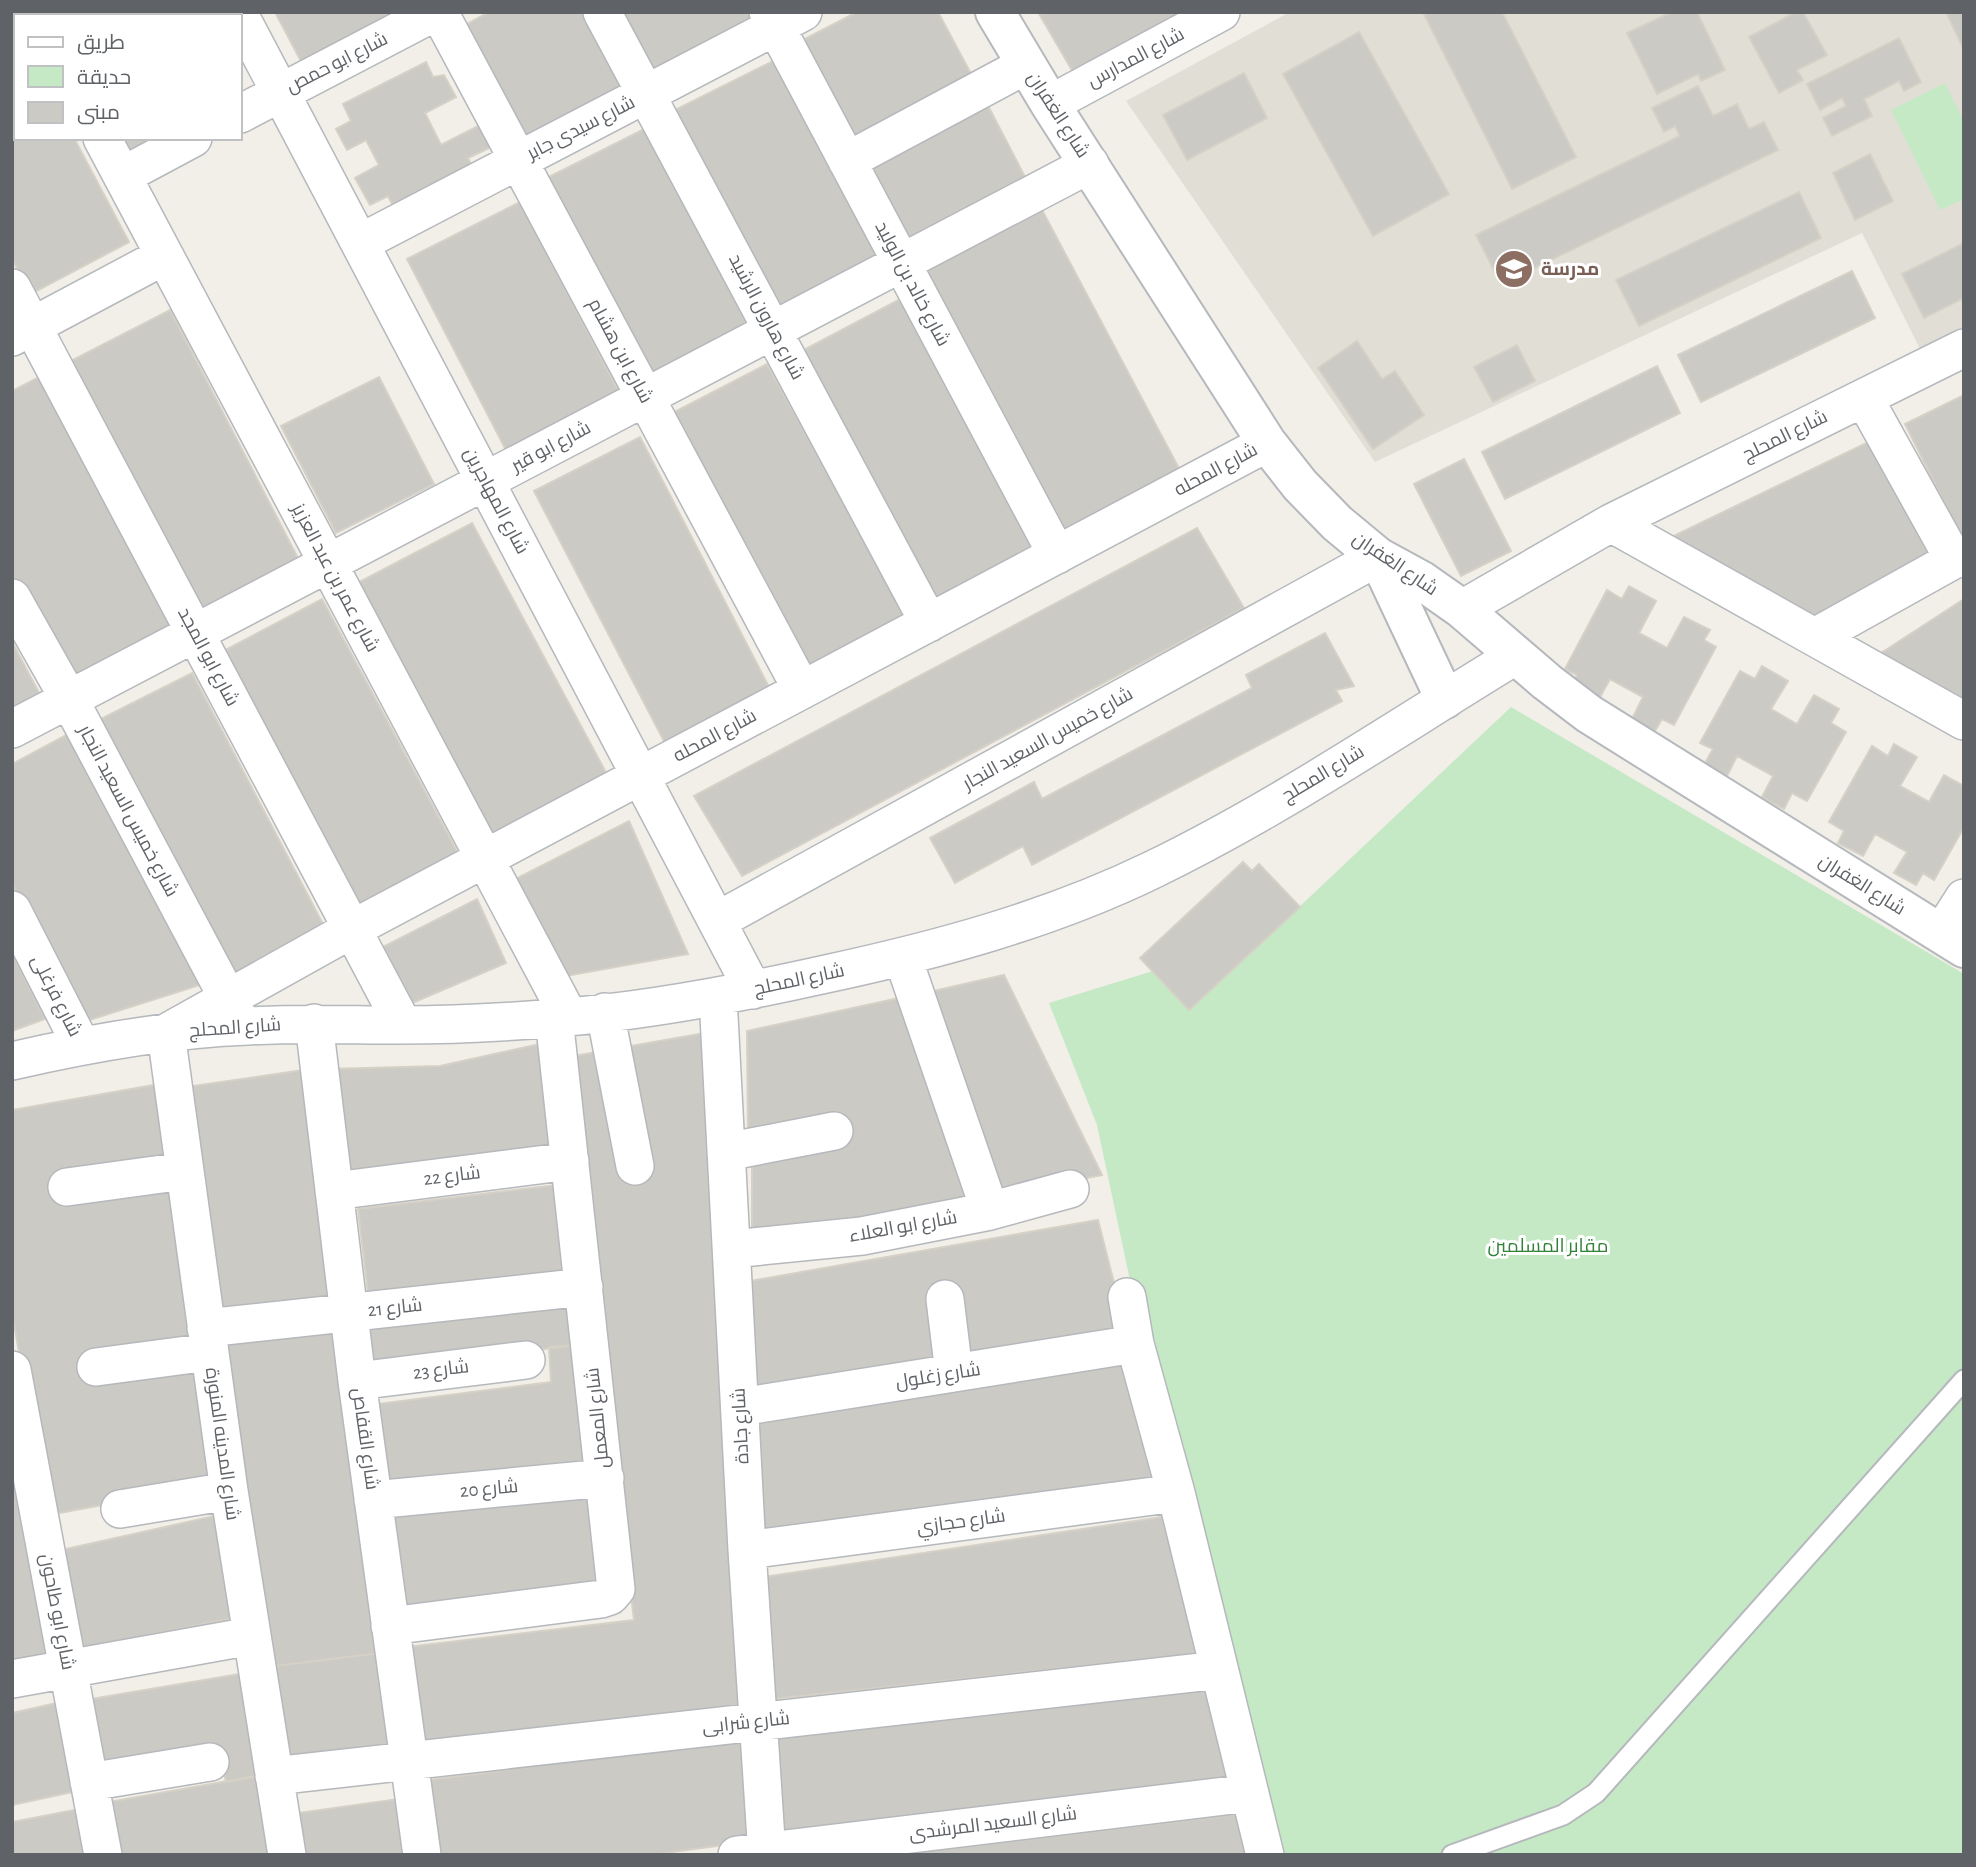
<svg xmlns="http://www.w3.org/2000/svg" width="1976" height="1867" font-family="'Alegreya Sans',Cairo,sans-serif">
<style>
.education{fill:#e1ded6}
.green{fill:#c5e8c5}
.building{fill:#cccac5;stroke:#d6d1c6;stroke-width:2}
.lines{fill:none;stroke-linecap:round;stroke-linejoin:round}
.service-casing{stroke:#b5b8bc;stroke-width:23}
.minor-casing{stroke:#b5b8bc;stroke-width:40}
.tertiary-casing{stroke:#b5b8bc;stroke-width:42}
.service{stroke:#fff;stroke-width:19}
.minor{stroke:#fff;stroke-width:37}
.tertiary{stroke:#fff;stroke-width:38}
.labels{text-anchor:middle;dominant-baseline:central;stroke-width:6;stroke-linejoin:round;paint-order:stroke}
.street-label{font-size:19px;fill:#5f6368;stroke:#fff}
.education-label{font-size:19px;font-weight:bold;fill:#785e54;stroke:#fff;text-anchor:start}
.park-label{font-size:19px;fill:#348238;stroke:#fff}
</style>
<rect width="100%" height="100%" fill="#f1efe8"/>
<path class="education" d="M1290 12H1964V340L1926 361 1862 233 1375 462 1126 101Z"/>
<path class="green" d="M1945 83 1964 122V199L1940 210 1891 110Z
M1511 707 1964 974V1855H1277L1144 1346 1097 1125 1049 1003 1153 971 1190 1010Z"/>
<path class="building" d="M47 12H188L190 16H49Z
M275 12H411L305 69Z
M489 12H584L625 90 521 145 460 28Z
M620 12H754L759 22 654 77Z
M857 12H938L976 83 856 143 801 41Z
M1038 12H1182L1073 72Z
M1423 12H1502L1576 157 1512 189Z
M1672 12H1697L1725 70 1701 81 1698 74 1657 94 1627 33Z
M1796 12H1803L1827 55 1797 70 1803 80 1779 93 1749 37Z
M1946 12H1964V50Z
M12 23 16 29V138H74L129 242 31 294 12 259Z
M1359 32 1449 194 1373 236 1283 74Z
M1899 38 1921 82 1904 91 1899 81 1864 99 1872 116 1832 136 1823 118 1846 106 1842 98 1820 110 1807 84Z
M779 58 881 258 776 311 673 111Z
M426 62 433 77 444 75 456 97 425 113 441 145 480 125 491 147 468 158 476 175 398 216 388 196 370 205 355 178 379 165 366 140 347 150 336 129 351 121 343 104Z
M1244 73 1267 118 1187 160 1163 115Z
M1698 86 1713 116 1737 104 1749 129 1764 122 1778 150 1501 284 1476 235 1680 136 1675 126 1664 132 1652 108Z
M985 100 1025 177 907 239 865 161Z
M652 125 754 324 643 380 541 181Z
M112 138H156L121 156Z
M1870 154 1893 201 1855 220 1833 173Z
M1799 192 1821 238 1639 326 1616 280Z
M520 202 622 398 509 456 407 259Z
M1041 208 1183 476 1068 536 924 271Z
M1964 243V298L1924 318 1902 274Z
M1852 271 1875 318 1701 402 1678 355Z
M902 298 1036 551 935 603 802 351Z
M170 310 302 566 201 618 69 362Z
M1357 341 1382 379 1395 371 1424 415 1373 449 1318 368Z
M1517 345 1535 381 1493 402 1474 367Z
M767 364 909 619 803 675 661 419Z
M1657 366 1680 413 1505 499 1482 452Z
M39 377 175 633 71 687 12 577V391Z
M379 377 434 484 336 533 281 426Z
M1964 395V542L1905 424Z
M1883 435 1949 555 1819 630 1659 543Z
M640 437 772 693 667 747 534 491Z
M1464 459 1511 551 1461 576 1414 484Z
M472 523 610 780 484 847 346 589Z
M1197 528 1244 608 742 876 694 796Z
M1629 586 1656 601 1639 633 1667 648 1684 617 1710 630 1704 640 1716 647 1674 725 1662 719 1655 731 1632 719 1643 697 1610 679 1598 701 1571 686 1577 675 1565 669 1607 590 1622 599Z
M322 599 459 855 354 911 218 654Z
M1964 599V712L1872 659Z
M1325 633 1354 686 1336 690 1342 701 1032 865 1023 846 955 883 930 838 1034 782 1042 799 1252 688 1246 675Z
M12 642 45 704 12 721Z
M1762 666 1788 681 1771 709 1797 724 1814 695 1839 709 1831 723 1846 732 1807 801 1792 793 1784 809 1762 797 1773 776 1737 756 1726 778 1704 765 1713 749 1700 743 1740 671 1755 679Z
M192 673 325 928 236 979 91 724Z
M68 734 203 984 83 1022 12 883V764Z
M1894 744 1917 757 1900 786 1929 802 1944 775 1964 786V827L1934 880 1923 873 1916 885 1894 873 1907 852 1875 834 1863 856 1838 843 1844 831 1829 822 1872 746 1888 756Z
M629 821 688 954 555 978 506 884Z
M1243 862 1252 871 1259 864 1300 907 1189 1010 1140 958Z
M477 899 506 963 410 1004 383 947Z
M12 953 45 1019 12 1031Z
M1004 975 1102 1175 999 1195 925 993Z
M904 997 975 1200 752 1243V1161L748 1137 747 1031Z
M711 1032 744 1710 419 1747 406 1647 634 1620 568 1057Z
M540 1044 550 1160 349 1183 330 1069 440 1066Z
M311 1069 342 1299 214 1312 186 1087Z
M154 1085 171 1184 197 1367 221 1483 48 1515 12 1313V1110Z
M556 1185 566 1270 368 1294 358 1209Z
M1098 1220 1126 1330 753 1387 750 1281Z
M572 1293 578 1345 372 1370 362 1320Z
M343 1320 388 1652 267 1667 219 1332Z
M578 1345 589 1461 386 1480 377 1404 551 1382 549 1347Z
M1126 1364 1162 1487 761 1542 754 1424Z
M12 1475 50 1657 12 1664Z
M592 1493 601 1586 402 1617 390 1512Z
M219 1515 239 1617 72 1650 57 1551Z
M1176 1515 1205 1653 773 1699 763 1577Z
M388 1652 402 1750 281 1763 267 1667Z
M246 1673 262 1775 226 1782 220 1752 98 1773 85 1700Z
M1217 1681 1240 1787 781 1839 772 1737Z
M57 1703 77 1791 12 1805V1713Z
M747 1739 755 1841 650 1855H440L429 1780Z
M262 1775 275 1855H117L103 1803Z
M405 1798 415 1855H296L291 1814Z
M85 1808 93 1855H12V1822Z
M1248 1813 1256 1855H897Z"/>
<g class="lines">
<defs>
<path id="service" d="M1452 1855 1563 1815 1596 1793 1964 1380"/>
<path id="minor" d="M34 12 36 16
M238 12 753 990
M439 12 802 690
M602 12 929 623
M768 12 1057 555
M1050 104 1221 12
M240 114 435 12
M102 138 569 1017
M847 161 1026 65
M122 176 193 138
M360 243 803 12
M12 288 403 1025
M12 337 164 256
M1864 398 1954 560
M1611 523 1964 721
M12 598 69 699 239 1019
M1462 609 1611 523 1964 348
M1815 637 1964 554
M12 729 1090 164
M12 910 81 1045
M717 921 1378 557
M1941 934 1964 898
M903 958 990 1211
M718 997 747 1550 767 1855
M605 1012 635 1166
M314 1023 357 1381 422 1855
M12 1061C90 1043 169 1029 248 1026 299 1023 349 1025 400 1025 455 1025 512 1022 567 1017 654 1010 741 993 826 974 937 950 1049 920 1152 870 1278 809 1395 729 1515 656
M726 1152 834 1131
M67 1187 184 1171
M334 1191 570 1161
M732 1249 862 1236 990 1211 1070 1189
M1127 1297 1135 1344 1176 1493 1265 1855
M945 1299 954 1373
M206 1328 584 1287
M96 1367 209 1352
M12 1370 103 1855
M357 1381 526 1360
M740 1407 1135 1344
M373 1500 605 1478
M120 1509 229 1491
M747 1550 1176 1493
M390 1626 601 1599 610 1596 616 1589 554 1018
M12 1679 251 1636
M274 1776 1219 1670
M89 1782 210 1762
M287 1855 229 1491 166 1033 352 929 1267 443
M737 1855 1250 1793"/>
<path id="tertiary" d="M995 12 1050 104 1267 443 1300 485 1337 523 1378 557 1422 581 1462 609 1547 682 1589 714 1964 948
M1378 557 1445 699"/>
</defs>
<use href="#service" class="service-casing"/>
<use href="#minor" class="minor-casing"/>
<use href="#tertiary" class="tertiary-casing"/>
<use href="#service" class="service"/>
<use href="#minor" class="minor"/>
<use href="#tertiary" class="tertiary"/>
</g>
<defs>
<symbol id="school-disc" viewBox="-11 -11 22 22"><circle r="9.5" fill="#8d6e63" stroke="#fff"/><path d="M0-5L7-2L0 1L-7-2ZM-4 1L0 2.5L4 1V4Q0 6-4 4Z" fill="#fff"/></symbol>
</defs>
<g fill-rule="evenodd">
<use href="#school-disc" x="1492" y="247" width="44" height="44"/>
</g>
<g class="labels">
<g class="street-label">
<text transform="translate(1136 58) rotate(-28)">شارع المدارس</text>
<text transform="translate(337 63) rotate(-27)">شارع ابو حمص</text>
<text transform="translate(1058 115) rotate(57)">شارع الغفران</text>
<text transform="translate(581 128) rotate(-27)">شارع سيدى جابر</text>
<text transform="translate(912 284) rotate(62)">شارع خالد بن الوليد</text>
<text transform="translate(766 317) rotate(62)">شارع هارون الرشيد</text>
<text transform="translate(620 351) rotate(62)">شارع ابن هشام</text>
<text transform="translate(1785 436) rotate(-26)">شارع المحلج</text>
<text transform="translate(551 447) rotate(-28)">شارع ابو قير</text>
<text transform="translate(1216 470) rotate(-28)">شارع المحله</text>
<text transform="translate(496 501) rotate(62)">شارع المهاجرين</text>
<text transform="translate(1395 564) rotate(34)">شارع الغفران</text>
<text transform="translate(335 578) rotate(62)">شارع عمر بن عبد العزيز</text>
<text transform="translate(208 657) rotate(62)">شارع ابو المجد</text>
<text transform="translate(715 736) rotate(-28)">شارع المحله</text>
<text transform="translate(1048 739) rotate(-29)">شارع خميس السعيد النجار</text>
<text transform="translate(1323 774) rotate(-31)">شارع المحلج</text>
<text transform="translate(128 811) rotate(62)">شارع خميس السعيد النجار</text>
<text transform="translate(1862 885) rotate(32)">شارع الغفران</text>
<text transform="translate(799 980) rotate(-12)">شارع المحلج</text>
<text transform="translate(56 996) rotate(63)">شارع فرغلى</text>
<text transform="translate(235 1028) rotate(-4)">شارع المحلج</text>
<text transform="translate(452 1176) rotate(-7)">شارع 22</text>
<text transform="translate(903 1227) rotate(-10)">شارع ابو العلاء</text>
<text transform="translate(395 1308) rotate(-6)">شارع 21</text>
<text transform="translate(441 1370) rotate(-7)">شارع 23</text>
<text transform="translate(938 1376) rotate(-9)">شارع زغلول</text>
<text transform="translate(598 1418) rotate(-96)">شارع المعمل</text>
<text transform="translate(741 1426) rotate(-93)">شارع جادة</text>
<text transform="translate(365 1439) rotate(82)">شارع القفاص</text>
<text transform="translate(222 1444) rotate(82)">شارع المدينه المنورة</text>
<text transform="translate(489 1489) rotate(-5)">شارع 20</text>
<text transform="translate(961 1522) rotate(-8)">شارع حجازي</text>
<text transform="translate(57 1612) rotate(79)">شارع ابو طاحون</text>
<text transform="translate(746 1723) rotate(-6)">شارع شرابى</text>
<text transform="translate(993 1824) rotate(-7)">شارع السعيد المرشدى</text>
</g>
<g class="education-label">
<text x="1541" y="269">مدرسة</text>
</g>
<g class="park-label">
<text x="1548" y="1246">مقابر المسلمين</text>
</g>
</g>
<rect width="1976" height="1867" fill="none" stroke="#5f6368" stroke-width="28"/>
<rect x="14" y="14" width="228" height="126" fill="#ffffff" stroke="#bfc1c3" stroke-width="2"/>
<rect x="28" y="37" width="35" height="10" fill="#ffffff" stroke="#bfc1c3" stroke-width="2"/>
<text x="77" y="49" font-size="21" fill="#5f6368">طريق</text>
<rect x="28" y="66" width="35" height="21" fill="#c5e8c5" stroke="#bfc1c3" stroke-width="2"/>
<text x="77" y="84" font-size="21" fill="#5f6368">حديقة</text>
<rect x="28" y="102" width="35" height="21" fill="#cccac5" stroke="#bfc1c3" stroke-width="2"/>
<text x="77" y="119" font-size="21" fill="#5f6368">مبنى</text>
</svg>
